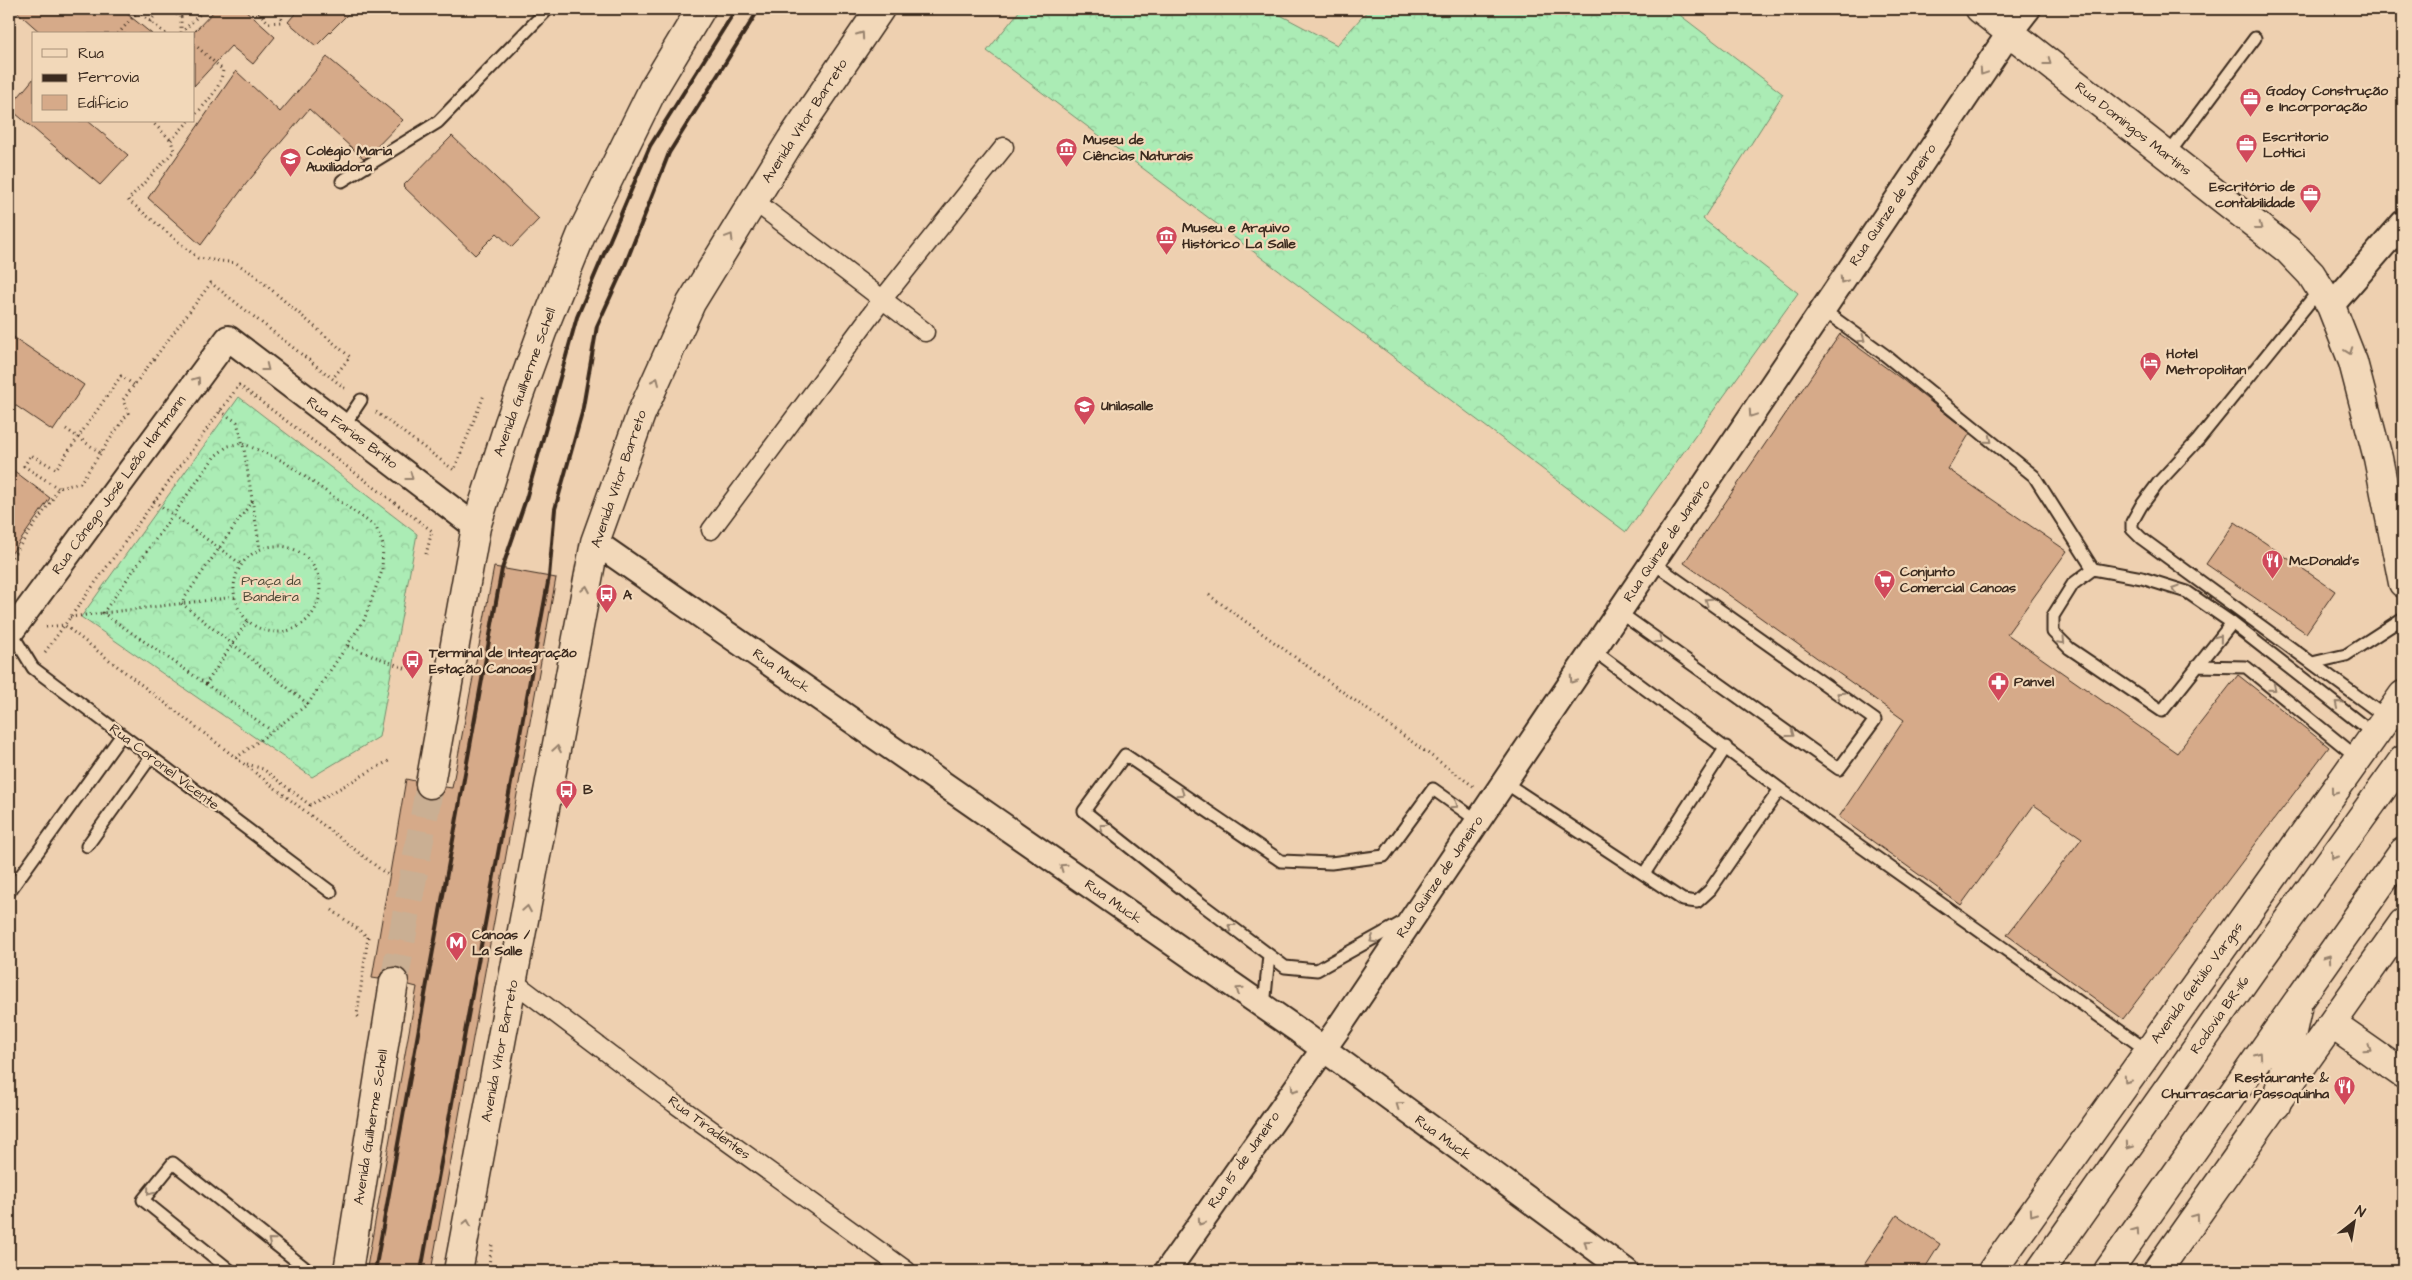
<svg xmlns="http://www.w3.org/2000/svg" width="2412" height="1280" font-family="'Architects Daughter',sans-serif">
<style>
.forest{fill:url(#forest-crowns);stroke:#738b6a}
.building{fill:#d6aa89;stroke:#3b2a1e}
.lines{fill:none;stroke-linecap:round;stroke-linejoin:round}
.secondary-tunnel{stroke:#caaf93;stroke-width:28;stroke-dasharray:28 14;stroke-linecap:butt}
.service-casing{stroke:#3b2a1e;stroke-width:15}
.pedestrian-casing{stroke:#3b2a1e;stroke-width:21}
.minor-casing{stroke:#3b2a1e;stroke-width:28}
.secondary-casing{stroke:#3b2a1e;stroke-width:31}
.primary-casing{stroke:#3b2a1e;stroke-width:31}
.motorway-casing{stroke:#3b2a1e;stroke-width:31}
.path{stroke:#3b2a1e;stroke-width:3;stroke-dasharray:1 4;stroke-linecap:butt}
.service{stroke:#f2d8b9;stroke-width:11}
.pedestrian{stroke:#f2d8b9;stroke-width:18}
.minor{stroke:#f2d8b9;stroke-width:24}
.secondary{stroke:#f2d8b9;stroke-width:28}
.primary{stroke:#f2d8b9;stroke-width:28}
.motorway{stroke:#f2d8b9;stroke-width:28}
.rail{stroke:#3b2a1e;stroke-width:4}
.oneway{stroke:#96816c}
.labels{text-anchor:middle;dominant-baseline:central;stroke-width:4.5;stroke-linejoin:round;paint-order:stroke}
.poi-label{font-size:14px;font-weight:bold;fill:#3b2a1e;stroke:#f2d8b9;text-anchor:start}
.street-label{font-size:14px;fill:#3b2a1e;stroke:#f2d8b9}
.park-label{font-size:14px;fill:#4c4735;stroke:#f2d8b9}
</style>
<defs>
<pattern id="forest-crowns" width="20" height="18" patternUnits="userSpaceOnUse" patternTransform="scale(1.25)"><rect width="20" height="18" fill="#abecb5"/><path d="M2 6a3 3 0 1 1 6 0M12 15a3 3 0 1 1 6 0" fill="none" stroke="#94cb9b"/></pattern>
</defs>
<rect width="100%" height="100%" fill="#eed0b0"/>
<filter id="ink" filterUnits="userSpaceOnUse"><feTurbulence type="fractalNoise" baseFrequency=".02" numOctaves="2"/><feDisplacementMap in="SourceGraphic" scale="10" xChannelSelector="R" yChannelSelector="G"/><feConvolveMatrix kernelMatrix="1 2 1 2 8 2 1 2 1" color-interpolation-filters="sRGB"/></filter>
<g filter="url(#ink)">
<path class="forest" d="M1021 9H1269L1337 45 1369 9H1672L1783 94 1703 219 1798 293 1626 532 987 51Z
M239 397 417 534 379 737 312 777 81 617Z"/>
<path class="building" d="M14 9H121L152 34H42Z
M216 9H244L275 37 253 64 231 46 194 86V32Z
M299 9H353L316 46 288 22Z
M327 57 403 120 368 156 364 159 309 109 246 184 201 245 148 198 236 71 280 112Z
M34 78V121H88L128 155 100 185 9 108Z
M452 136 539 219 512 247 497 233 475 255 403 186Z
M9 334 84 385 53 431 9 401Z
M1840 334 1903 380 1970 433 1948 469 2067 551 2007 634 2177 753 2238 675 2329 747 2123 1019 2007 935 2082 838 2034 805 1961 905 1839 817 1904 720 1684 563Z
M9 467 50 498 9 557Z
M2235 522 2335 591 2306 633 2206 564Z
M494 567 556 578 431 1271H390L367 1267 417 987 409 985 408 976 403 970 397 967 388 968 382 972 379 979 372 978 406 779 415 781 416 790 420 796 427 799 436 798 442 794 445 787 452 788Z
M1897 1215 1940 1244 1923 1271H1860Z"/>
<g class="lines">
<path class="secondary-tunnel" d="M394 982 430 784"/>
<defs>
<path id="service" d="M2167 156 2255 38
M342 181 438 122 548 9
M2320 289 2198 440 2159 482 2141 506 2132 522V529L2141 538 2387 718
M1823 310 1885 355 2034 476 2093 569
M343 427 361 400
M1619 612 1839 769 1875 720 1652 562
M2232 623 2162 711 2069 648 2053 632V616L2073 584 2093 569 2142 578 2187 592 2232 623 2375 735
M10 634 11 632 33 668 331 892
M2312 663 2346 655 2403 618
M2197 666 2246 667 2358 758
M1504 782 1683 900 1697 902 1710 890 1780 789 1593 650
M1780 789 2148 1051
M87 846 150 758
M1644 874 1726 747
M9 892 121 736
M1403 922 1317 970 1285 967 1200 903 1084 811 1125 755 1281 861 1331 863 1384 856 1433 789 1478 821
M1264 1007 1269 955
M231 1271 143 1200 173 1163 309 1271"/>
<path id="pedestrian" d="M753 200 925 332
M711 530 882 300 1004 147
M514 982 674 1103 907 1271"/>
<path id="minor" d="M2331 306 2403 223
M595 542 1299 1031 1626 1271
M9 631 11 632 228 338 476 527
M1167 1271 1337 1030 2010 32 2028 9"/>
<path id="secondary" d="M1980 9 2288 250 2311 274 2331 306 2353 362 2378 458 2403 583
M430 784 476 527 509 423 542 332 582 233 653 89 701 9
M2333 1025 2403 1074
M348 1271 394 982
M458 1271 595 542 641 414 691 303 791 140 880 9"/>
<path id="primary" d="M1992 1271 2403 695
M2157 1271 2403 923"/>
<path id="motorway" d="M2276 1105 2297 1009
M2040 1271 2252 970 2403 760
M2108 1271 2403 852"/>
</defs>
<use href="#service" class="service-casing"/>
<use href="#pedestrian" class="pedestrian-casing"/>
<use href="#minor" class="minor-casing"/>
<use href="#secondary" class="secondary-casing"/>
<use href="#primary" class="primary-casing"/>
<use href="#motorway" class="motorway-casing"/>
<path class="path" d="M168 9 181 17V33
M255 9 269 23 281 22 283 12 282 9
M181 17 185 9
M150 22C155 15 158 10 167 9
M181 33 205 9
M118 34 138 11 166 34
M194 44 223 70C220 90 207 102 194 116
M151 121 171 140
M189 121 171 140 174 151 128 200 198 258 236 263 253 274 350 357 333 378
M220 411 237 422 244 449 260 549
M376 412 454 470 484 395
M66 429 101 453
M58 488 24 466 31 455 56 469 121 376 134 385
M154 501 241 564
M252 501 181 603 308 704
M234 589a43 43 0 1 1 86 0a43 43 0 1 1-86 0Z
M9 561 52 500 58 488 80 483 128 413 123 400 211 283 347 390
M1209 595 1473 786
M70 617 235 597
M46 627 64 625 389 876
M348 646 407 669
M45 652 239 385 432 531 425 558
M206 684 272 731
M236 758 308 704 364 620 382 571 383 545 376 527 283 461 242 443 228 446 215 456 103 613 206 684 248 620
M247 764 263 769 310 805 392 759
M332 910 368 937 357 1015 360 1019
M488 1271 492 1245"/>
<use href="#service" class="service"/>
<use href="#pedestrian" class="pedestrian"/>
<use href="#minor" class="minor"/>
<use href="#secondary" class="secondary"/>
<use href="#primary" class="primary"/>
<use href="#motorway" class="motorway"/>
<path class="rail" d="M375 1271 502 569 526 499 577 317 650 146 736 9
M421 1271 549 577 555 509 582 413 597 326 625 265 669 153 759 9"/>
</g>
<defs><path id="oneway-chevron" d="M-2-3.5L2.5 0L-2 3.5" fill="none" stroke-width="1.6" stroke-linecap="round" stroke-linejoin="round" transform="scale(1.25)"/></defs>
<g class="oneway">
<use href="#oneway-chevron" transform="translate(861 35) rotate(-55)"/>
<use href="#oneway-chevron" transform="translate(2048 62) rotate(38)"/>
<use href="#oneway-chevron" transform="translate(1983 72) rotate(124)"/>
<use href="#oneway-chevron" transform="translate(2259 227) rotate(38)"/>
<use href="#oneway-chevron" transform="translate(730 237) rotate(-59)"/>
<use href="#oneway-chevron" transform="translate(1843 280) rotate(124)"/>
<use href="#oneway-chevron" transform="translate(1862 339) rotate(36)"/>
<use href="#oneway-chevron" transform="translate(2349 351) rotate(70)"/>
<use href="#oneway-chevron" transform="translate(266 368) rotate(38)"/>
<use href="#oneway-chevron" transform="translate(197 380) rotate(-54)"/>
<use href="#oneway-chevron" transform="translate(656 381) rotate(-66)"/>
<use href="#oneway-chevron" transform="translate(1752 414) rotate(124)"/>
<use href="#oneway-chevron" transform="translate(1989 440) rotate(39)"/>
<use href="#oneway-chevron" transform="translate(410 477) rotate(37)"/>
<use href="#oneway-chevron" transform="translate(586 589) rotate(-80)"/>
<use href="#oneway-chevron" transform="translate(2175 589) rotate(-162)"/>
<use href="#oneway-chevron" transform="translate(1708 601) rotate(-145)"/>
<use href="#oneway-chevron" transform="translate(2219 638) rotate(-51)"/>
<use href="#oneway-chevron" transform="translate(1659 640) rotate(35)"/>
<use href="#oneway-chevron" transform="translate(2062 641) rotate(47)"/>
<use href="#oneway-chevron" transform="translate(1573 680) rotate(124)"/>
<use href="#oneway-chevron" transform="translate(2273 688) rotate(39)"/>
<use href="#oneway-chevron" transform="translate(1840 695) rotate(-145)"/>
<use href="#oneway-chevron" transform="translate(2338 704) rotate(-140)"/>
<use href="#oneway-chevron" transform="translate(1791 734) rotate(36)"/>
<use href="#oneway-chevron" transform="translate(557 749) rotate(-80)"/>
<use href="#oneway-chevron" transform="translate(2334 792) rotate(126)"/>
<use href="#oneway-chevron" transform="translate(1181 793) rotate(34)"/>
<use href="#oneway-chevron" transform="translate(1455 805) rotate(35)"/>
<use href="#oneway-chevron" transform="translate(1103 827) rotate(-142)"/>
<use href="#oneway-chevron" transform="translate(2334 856) rotate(126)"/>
<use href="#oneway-chevron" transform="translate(1063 867) rotate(-145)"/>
<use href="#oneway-chevron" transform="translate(527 909) rotate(-80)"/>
<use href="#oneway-chevron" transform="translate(1231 927) rotate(-143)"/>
<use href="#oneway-chevron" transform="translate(1373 940) rotate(149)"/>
<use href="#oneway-chevron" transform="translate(2328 958) rotate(-55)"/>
<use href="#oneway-chevron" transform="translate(1239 990) rotate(-145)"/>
<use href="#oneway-chevron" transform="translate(2368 1049) rotate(35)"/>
<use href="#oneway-chevron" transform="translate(2259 1055) rotate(-55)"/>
<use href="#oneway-chevron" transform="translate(2127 1080) rotate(125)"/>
<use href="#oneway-chevron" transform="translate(1294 1089) rotate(125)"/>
<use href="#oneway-chevron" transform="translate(1399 1105) rotate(-144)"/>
<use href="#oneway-chevron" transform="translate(2129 1146) rotate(125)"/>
<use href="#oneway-chevron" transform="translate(150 1192) rotate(129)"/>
<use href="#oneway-chevron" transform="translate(2033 1213) rotate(125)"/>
<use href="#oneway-chevron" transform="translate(2196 1217) rotate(-54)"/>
<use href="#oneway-chevron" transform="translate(1201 1222) rotate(125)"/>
<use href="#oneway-chevron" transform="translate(467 1223) rotate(-79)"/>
<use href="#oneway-chevron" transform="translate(2136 1231) rotate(-55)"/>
<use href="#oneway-chevron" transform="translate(271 1241) rotate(-141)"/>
<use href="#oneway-chevron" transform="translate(1587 1243) rotate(-144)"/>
</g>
</g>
<defs>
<symbol id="office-pin" viewBox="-11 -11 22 30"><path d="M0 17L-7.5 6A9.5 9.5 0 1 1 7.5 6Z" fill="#d1495b" stroke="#f2d8b9"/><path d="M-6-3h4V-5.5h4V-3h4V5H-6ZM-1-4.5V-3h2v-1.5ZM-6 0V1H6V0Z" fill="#fff"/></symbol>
<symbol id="museum-pin" viewBox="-11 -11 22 30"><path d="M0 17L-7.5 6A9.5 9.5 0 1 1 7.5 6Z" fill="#d1495b" stroke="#f2d8b9"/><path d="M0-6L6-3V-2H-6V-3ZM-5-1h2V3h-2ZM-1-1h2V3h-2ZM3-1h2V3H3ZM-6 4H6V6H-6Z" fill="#fff"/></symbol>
<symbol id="school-pin" viewBox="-11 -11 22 30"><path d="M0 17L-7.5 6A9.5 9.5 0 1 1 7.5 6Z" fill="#d1495b" stroke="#f2d8b9"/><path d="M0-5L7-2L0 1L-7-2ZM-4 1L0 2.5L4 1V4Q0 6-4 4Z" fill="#fff"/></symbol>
<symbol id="hotel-pin" viewBox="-11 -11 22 30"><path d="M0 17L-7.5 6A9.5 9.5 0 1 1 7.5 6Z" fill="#d1495b" stroke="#f2d8b9"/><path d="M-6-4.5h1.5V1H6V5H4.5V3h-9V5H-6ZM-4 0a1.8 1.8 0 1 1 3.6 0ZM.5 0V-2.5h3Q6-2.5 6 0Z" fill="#fff"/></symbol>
<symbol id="university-pin" viewBox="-11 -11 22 30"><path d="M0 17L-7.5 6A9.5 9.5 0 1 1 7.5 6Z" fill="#d1495b" stroke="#f2d8b9"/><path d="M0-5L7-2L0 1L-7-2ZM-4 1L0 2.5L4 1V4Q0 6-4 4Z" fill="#fff"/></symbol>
<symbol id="restaurant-pin" viewBox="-11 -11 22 30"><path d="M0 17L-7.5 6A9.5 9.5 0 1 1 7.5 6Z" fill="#d1495b" stroke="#f2d8b9"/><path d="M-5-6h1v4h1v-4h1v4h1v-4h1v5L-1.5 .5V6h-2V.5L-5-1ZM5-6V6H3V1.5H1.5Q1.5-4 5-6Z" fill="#fff"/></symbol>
<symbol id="supermarket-pin" viewBox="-11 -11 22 30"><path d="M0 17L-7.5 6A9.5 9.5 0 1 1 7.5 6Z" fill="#d1495b" stroke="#f2d8b9"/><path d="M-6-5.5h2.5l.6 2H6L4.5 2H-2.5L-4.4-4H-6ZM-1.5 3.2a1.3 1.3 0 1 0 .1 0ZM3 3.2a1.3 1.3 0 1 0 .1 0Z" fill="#fff"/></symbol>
<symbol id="bus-pin" viewBox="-11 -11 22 30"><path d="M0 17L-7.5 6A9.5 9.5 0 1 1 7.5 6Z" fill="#d1495b" stroke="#f2d8b9"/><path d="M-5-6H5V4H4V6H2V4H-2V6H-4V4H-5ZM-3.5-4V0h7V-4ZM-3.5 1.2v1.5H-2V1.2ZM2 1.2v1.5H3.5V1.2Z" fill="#fff"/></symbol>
<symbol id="pharmacy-pin" viewBox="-11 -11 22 30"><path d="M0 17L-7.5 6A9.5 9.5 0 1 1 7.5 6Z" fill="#d1495b" stroke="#f2d8b9"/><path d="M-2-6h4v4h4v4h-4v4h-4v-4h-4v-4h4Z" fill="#fff"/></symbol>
<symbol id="metro-pin" viewBox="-11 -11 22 30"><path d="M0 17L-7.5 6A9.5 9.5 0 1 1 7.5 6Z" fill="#d1495b" stroke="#f2d8b9"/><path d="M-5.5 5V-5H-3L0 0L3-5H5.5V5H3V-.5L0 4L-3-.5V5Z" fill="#fff"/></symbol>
</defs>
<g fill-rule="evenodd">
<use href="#office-pin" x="2238" y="86" width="25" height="34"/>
<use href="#office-pin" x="2234" y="132" width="25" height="34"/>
<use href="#museum-pin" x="1054" y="136" width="25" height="34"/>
<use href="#school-pin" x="278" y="146" width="25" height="34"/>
<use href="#office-pin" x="2298" y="182" width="25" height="34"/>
<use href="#museum-pin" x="1154" y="224" width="25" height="34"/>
<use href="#hotel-pin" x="2138" y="350" width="25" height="34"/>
<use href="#university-pin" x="1072" y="394" width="25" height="34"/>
<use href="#restaurant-pin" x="2260" y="548" width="25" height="34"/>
<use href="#supermarket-pin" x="1872" y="568" width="25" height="34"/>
<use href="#bus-pin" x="594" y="582" width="25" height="34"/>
<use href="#bus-pin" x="400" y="648" width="25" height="34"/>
<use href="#pharmacy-pin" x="1986" y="670" width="25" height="34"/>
<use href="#bus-pin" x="554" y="778" width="25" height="34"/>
<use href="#metro-pin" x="444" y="930" width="25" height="34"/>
<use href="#restaurant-pin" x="2332" y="1074" width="25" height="34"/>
</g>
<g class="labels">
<g class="poi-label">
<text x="2266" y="91">Godoy Construção<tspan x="2266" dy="16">e Incorporação</tspan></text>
<text x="2263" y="137">Escritorio<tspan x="2263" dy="16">Lottici</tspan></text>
<text x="1083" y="140">Museu de<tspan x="1083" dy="16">Ciências Naturais</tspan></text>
<text x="306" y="151">Colégio Maria<tspan x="306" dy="16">Auxiliadora</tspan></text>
<text x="2295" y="187" text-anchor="end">Escritório de<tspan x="2295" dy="16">contabilidade</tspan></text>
<text x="1182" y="228">Museu e Arquivo<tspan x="1182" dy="16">Histórico La Salle</tspan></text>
<text x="2166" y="354">Hotel<tspan x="2166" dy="16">Metropolitan</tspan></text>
<text x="1101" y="406">Unilasalle</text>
<text x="2289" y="561">McDonald's</text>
<text x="1900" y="572">Conjunto<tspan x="1900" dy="16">Comercial Canoas</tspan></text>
<text x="623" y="595">A</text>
<text x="429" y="653">Terminal de Integração<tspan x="429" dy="16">Estação Canoas</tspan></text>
<text x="2014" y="682">Panvel</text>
<text x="583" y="790">B</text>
<text x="472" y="935">Canoas /<tspan x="472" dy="16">La Salle</tspan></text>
<text x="2329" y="1078" text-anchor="end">Restaurante &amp;<tspan x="2329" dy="16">Churrascaria Passoquinha</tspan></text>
</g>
<g class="street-label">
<text transform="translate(805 121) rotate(-57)">Avenida Vitor Barreto</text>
<text transform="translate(2133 129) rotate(38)">Rua Domingos Martins</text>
<text transform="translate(1893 205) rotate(-56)">Rua Quinze de Janeiro</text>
<text transform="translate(525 382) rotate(-70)">Avenida Guilherme Schell</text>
<text transform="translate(352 433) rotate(37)">Rua Farias Brito</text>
<text transform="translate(619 479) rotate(-71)">Avenida Vitor Barreto</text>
<text transform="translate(119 485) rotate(-54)">Rua Cônego José Leão Hartmann</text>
<text transform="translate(1667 541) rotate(-56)">Rua Quinze de Janeiro</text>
<text transform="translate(781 671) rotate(35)">Rua Muck</text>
<text transform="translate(164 767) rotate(37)">Rua Coronel Vicente</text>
<text transform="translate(1440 877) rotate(-56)">Rua Quinze de Janeiro</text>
<text transform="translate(1113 902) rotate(35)">Rua Muck</text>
<text transform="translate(2197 983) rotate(-54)">Avenida Getúlio Vargas</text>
<text transform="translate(2220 1015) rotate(-55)">Rodovia BR-116</text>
<text transform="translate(500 1051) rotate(-79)">Avenida Vitor Barreto</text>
<text transform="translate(371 1127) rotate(-81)">Avenida Guilherme Schell</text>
<text transform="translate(709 1128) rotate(36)">Rua Tiradentes</text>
<text transform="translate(1443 1138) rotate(36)">Rua Muck</text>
<text transform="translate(1244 1160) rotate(-55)">Rua 15 de Janeiro</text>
</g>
<g class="park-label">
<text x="271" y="581">Praça da<tspan x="271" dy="16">Bandeira</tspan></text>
</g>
</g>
<rect width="2412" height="1280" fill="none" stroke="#f2d8b9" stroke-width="30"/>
<rect x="15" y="15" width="2382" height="1250" fill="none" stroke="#3b2a1e" stroke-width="2" filter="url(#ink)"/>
<rect x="32" y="32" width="162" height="90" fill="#f2d8b9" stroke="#a9927b"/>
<rect x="42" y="49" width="25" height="8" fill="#f2d8b9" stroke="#a9927b"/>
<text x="78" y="58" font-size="15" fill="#3b2a1e">Rua</text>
<rect x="42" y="74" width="25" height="8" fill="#3b2a1e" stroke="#a9927b"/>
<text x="78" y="82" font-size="15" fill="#3b2a1e">Ferrovia</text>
<rect x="42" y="95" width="25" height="15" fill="#d6aa89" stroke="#a9927b"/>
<text x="78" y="108" font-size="15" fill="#3b2a1e">Edifício</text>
<g transform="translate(2354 1222) rotate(31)" stroke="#f2d8b9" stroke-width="4" paint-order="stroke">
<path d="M0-4L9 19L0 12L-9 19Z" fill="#3b2a1e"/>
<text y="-8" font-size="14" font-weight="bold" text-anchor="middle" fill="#3b2a1e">N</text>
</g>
</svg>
